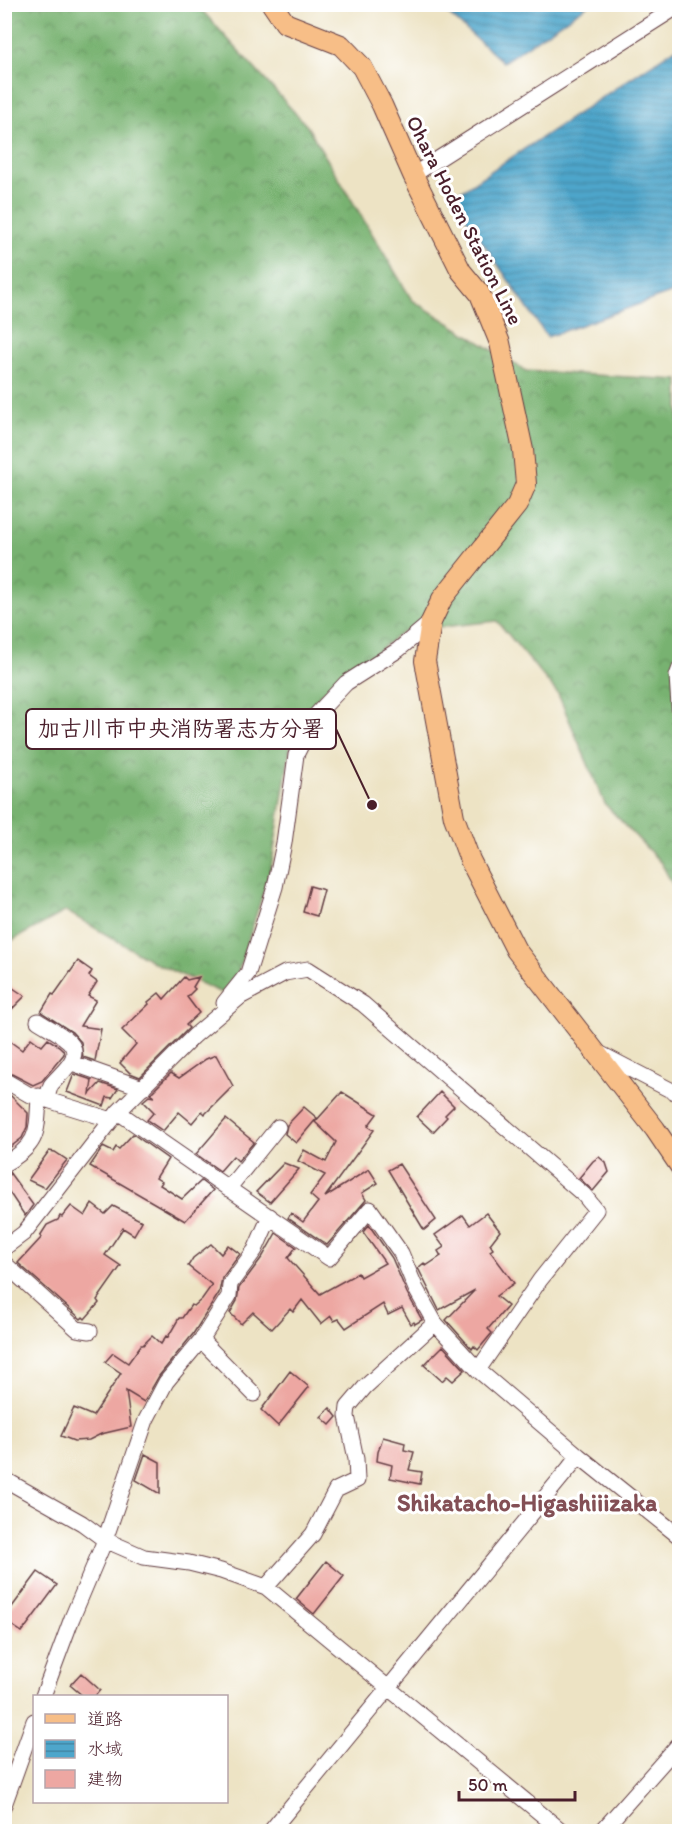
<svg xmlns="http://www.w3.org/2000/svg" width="684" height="1836" font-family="Itim,'Klee One',sans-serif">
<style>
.forest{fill:url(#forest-crowns);stroke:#61684e;stroke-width:1.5}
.water{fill:url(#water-rules);stroke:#4c627b;stroke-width:1.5}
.building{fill:#eda7a2}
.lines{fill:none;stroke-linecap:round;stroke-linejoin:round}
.minor-casing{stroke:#623c42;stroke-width:17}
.major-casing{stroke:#623c42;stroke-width:22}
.minor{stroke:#fff;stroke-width:15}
.major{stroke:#f7be87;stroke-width:20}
.labels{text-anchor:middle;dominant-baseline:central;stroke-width:6;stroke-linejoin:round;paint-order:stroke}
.street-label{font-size:21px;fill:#4a1f2b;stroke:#fff}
.quarter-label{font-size:24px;font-weight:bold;fill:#834f55;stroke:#fff}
.leader{fill:none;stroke:#4a1f2b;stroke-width:2}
.callout-dot{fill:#4a1f2b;stroke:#fff;stroke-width:2}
.callout{fill:#fff;stroke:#4a1f2b;stroke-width:2}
.callout-label{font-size:22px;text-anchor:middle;font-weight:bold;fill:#4a1f2b}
</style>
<defs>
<pattern id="forest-crowns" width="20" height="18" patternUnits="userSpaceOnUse" patternTransform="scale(1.5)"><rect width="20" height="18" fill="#78b271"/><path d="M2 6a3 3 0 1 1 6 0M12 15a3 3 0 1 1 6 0" fill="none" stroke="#64905d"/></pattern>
<pattern id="water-rules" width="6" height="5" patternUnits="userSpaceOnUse" patternTransform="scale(1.5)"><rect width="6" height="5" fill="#4ea6cb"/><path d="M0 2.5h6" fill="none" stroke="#4387a5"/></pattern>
</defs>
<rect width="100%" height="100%" fill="#fff"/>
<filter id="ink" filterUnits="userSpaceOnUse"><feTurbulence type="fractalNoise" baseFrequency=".0167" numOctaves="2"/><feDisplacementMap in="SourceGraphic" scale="12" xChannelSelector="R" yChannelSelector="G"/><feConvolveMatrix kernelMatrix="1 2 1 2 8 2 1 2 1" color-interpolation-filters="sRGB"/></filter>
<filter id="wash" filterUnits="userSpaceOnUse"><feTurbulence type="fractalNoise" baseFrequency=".008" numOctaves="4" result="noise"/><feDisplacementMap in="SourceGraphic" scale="24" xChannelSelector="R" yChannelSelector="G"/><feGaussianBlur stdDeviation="1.35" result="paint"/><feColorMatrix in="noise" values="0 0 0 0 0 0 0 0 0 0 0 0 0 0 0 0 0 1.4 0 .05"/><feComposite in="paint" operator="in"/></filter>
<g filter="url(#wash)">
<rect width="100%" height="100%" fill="#ede3c4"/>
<path class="forest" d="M4 5H197L307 126 412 300 526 371 679 380V896L661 863 605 804 558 694 497 621 404 631 320 695 293 731 271 868 238 972 222 993 157 964 66 911 13 940H5Z"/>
<path class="water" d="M438 5H588L503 62Z
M679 46V290L547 337 452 197Z"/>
<g id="blocks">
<path class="building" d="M310 886 324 890 317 916 303 912Z
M78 961 92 971 89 976 97 982 88 996 96 1000 80 1026 101 1029 95 1061 83 1057 81 1042 72 1032 41 1012 52 994 54 995Z
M184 977 187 980 199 977 193 987 195 989 187 997 199 1013 186 1025 189 1028 140 1077 130 1073 120 1063 136 1044 122 1030 149 1004 148 1002 159 993 164 999Z
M4 982 25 996 4 1017Z
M4 1037 22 1050 31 1038 42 1046 48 1039 59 1046 63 1050 64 1054 42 1081 33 1085 4 1070Z
M216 1055 233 1086 205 1114 202 1111 192 1123 179 1112 163 1131 147 1120 154 1112 143 1101 149 1096 154 1097 150 1094 171 1073 179 1078 206 1059Z
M74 1074 92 1080 90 1094 100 1083 118 1089 112 1098 107 1097 104 1106 67 1092Z
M4 1092 11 1096 28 1113 27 1127 22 1138 4 1152Z
M342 1092 377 1114 368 1126 374 1130 325 1197 369 1169 378 1183 362 1193 366 1200 327 1245 288 1218 291 1213 303 1222 318 1202 310 1195 325 1175 298 1161 304 1150 326 1162 336 1142 315 1122Z
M440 1092 454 1106 445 1115 447 1117 433 1132 417 1117Z
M304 1107 317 1118 296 1143 285 1134 287 1125Z
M226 1119 254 1142 238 1161 233 1156 220 1171 196 1154Z
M133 1134 168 1159 156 1178 162 1182 160 1185 182 1199 201 1181 213 1190 185 1221 90 1166 103 1147 113 1152 116 1147 119 1149Z
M49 1151 55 1152 67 1160 45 1188 28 1180Z
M599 1157 606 1163 609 1172 593 1191 579 1178 593 1161Z
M284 1163 299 1169 270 1202 256 1192Z
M399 1164 436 1220 424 1230 388 1170Z
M9 1172 33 1205 25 1216 9 1192 4 1194V1174Z
M92 1204 105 1214 113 1206 142 1221 134 1235 123 1228 105 1255 121 1266 97 1300 99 1303 85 1319 83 1317 81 1319 18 1263 42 1237 40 1236 47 1225 58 1220 60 1216 62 1217 71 1206 85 1216Z
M486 1213 500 1231 490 1244 493 1249 490 1251 514 1283 496 1296 508 1306 488 1329 492 1333 478 1350 474 1346 472 1349 446 1320 475 1290 439 1310 418 1268 424 1263 426 1266 441 1256 438 1251 444 1247 435 1235 463 1215 470 1225Z
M369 1225 392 1258 407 1293 422 1320 415 1324 414 1322 411 1324 402 1308 388 1315 383 1304 346 1328 339 1319 334 1321 331 1316 321 1324 302 1300 293 1312 290 1309 272 1329 253 1312 241 1324 230 1313 237 1301 239 1288 263 1256 276 1233 296 1247 288 1258 320 1294 358 1273 360 1277 385 1263 363 1232Z
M211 1244 221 1254 228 1245 240 1254 222 1278 219 1293 193 1334 159 1376 144 1402 126 1391 131 1427 101 1434 89 1440 74 1441 61 1436 74 1408 93 1416 121 1373 105 1362 113 1353 128 1363 141 1345H143L152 1336 161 1344 166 1336 168 1337 179 1318H182L191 1305 194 1306 202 1299 212 1285 188 1266 193 1258Z
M443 1346 465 1370 453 1381 447 1376 442 1381 424 1365Z
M290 1371 309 1387 278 1426 261 1410Z
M330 1408 337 1417 330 1425 321 1417Z
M383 1437 405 1443 404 1450 414 1452 409 1470 422 1472 420 1484 390 1478 392 1465 377 1461 378 1452Z
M145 1454 160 1462V1494L136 1480Z
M326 1561 344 1576 314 1614 296 1599Z
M38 1572 57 1585 22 1632 4 1620V1602L12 1607Z
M81 1673 100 1690 95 1696H83L70 1685Z"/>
</g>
</g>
<g filter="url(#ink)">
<use href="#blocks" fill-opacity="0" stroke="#623c42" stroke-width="1.5"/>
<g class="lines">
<defs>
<path id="minor" d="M413 175 680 5
M680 668 677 676 680 721
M224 1003 248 973 275 887 284 843 296 755 316 715 346 683 398 650 431 622
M38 1021C47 1027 58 1032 66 1039 87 1055 61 1072 51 1085 49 1089 48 1094 47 1099
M597 1052 680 1095
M72 1063 143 1088
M4 1080 28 1094 112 1120
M118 1112 329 1258 370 1209 401 1253 416 1289 435 1323 478 1370 579 1456 680 1537
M4 1164C39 1145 37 1133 39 1096
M228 1189 278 1127
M4 1248 24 1233 118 1112 194 1036 240 997 285 973 308 969 363 1004 584 1195 596 1210 540 1280 478 1370
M4 1263 77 1329 90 1331
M201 1340 254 1394
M4 1479 82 1523 105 1540 144 1557 189 1563 221 1571 266 1587 563 1832
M266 1587 313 1534 336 1490 357 1480 356 1459 347 1416 348 1407 365 1387 435 1323
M43 1696 72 1618 105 1540 146 1420 166 1382 201 1340 229 1296 230 1284 255 1250 270 1216
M4 1805 34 1721
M270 1832 579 1456
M601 1832 680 1743"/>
<path id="major" d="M272 4 285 23 341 45 362 67 382 105 413 175 461 271 480 294 500 343 523 450 526 484 517 505 442 599 431 622 425 661 454 817 470 860 516 950 655 1129 680 1166"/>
</defs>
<use href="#minor" class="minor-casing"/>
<use href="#major" class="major-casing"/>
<use href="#minor" class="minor"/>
<use href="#major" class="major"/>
</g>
</g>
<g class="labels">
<g class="street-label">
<text transform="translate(465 220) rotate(63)">Ohara Hoden Station Line</text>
</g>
<g class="quarter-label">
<text x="527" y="1502">Shikatacho-Higashiiizaka</text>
</g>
</g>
<path class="leader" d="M372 805L336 729"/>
<circle class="callout-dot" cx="372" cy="805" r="6"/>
<rect class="callout" x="26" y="709" width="310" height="40" rx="6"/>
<g class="callout-label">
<text x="181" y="736">加古川市中央消防署志方分署</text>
</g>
<rect width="684" height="1836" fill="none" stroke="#fff" stroke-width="24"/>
<rect x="33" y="1695" width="195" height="108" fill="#ffffff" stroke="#b7a5aa" stroke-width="1.5"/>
<rect x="45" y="1714" width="30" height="9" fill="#f7be87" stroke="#b7a5aa" stroke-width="1.5"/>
<text x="87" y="1725" font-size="18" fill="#4a1f2b">道路</text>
<rect x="45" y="1740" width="30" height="18" fill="url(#water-rules)" stroke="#b7a5aa" stroke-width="1.5"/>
<text x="87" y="1755" font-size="18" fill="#4a1f2b">水域</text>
<rect x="45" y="1770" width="30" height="18" fill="#eda7a2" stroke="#b7a5aa" stroke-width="1.5"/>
<text x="87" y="1785" font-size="18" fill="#4a1f2b">建物</text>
<path d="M459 1791v9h116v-9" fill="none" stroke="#4a1f2b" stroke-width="3"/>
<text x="468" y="1791" font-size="18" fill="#4a1f2b" stroke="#ffffff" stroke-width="4.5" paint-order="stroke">50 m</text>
</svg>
